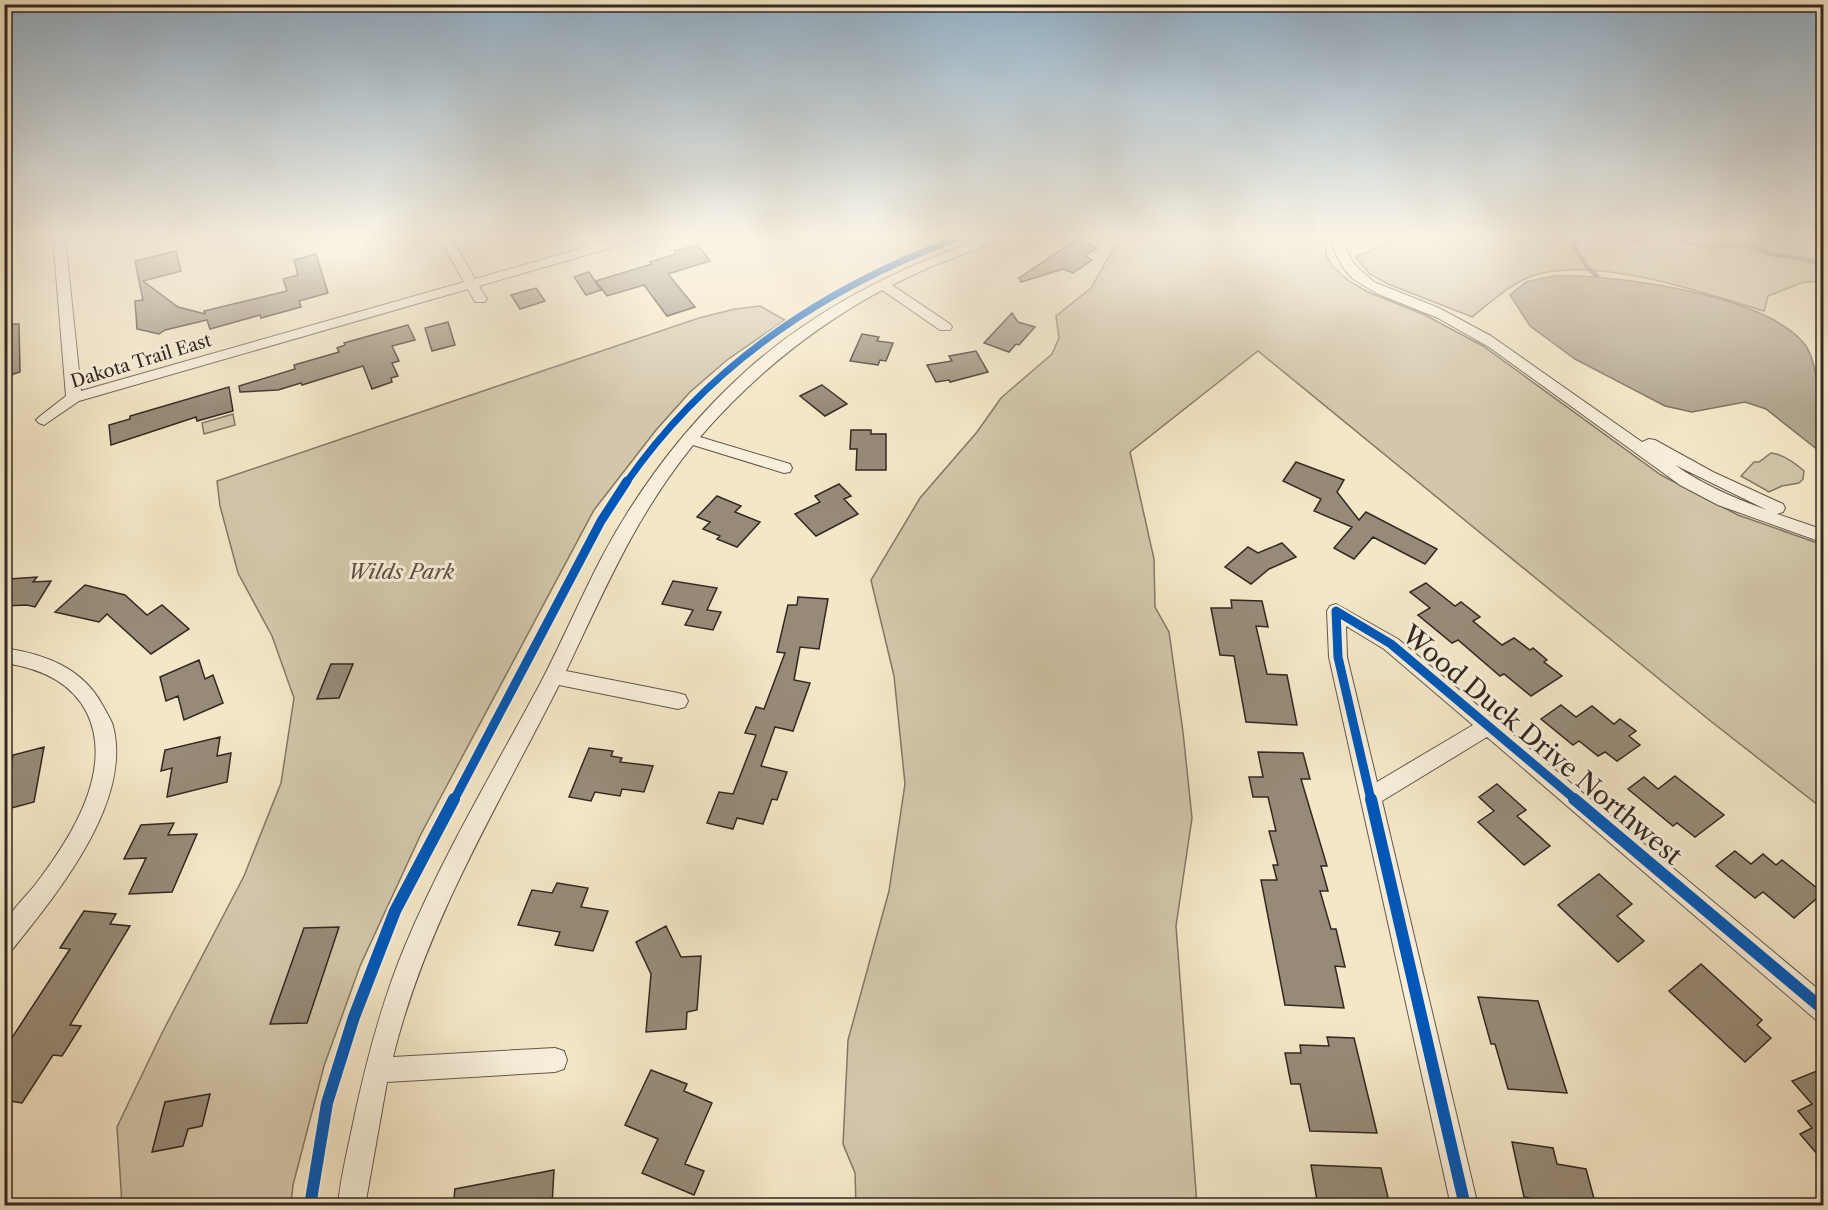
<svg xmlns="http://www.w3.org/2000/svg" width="1828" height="1210" font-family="'Libre Caslon Text',serif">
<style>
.green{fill:#d3c7ab;stroke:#837866;stroke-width:1.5}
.water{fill:#b2a68f;stroke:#7f7463;stroke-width:1.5}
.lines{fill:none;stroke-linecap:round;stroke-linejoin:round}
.stream{stroke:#7f7463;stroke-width:4.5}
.building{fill:#978b78;stroke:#332822;stroke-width:1.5}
.street-casing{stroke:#63584b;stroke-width:2}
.street{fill:#f8efdb;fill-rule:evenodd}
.cycleway-far2-casing{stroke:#f8efdb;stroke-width:10}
.cycleway-far1-casing{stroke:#f8efdb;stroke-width:13}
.cycleway-casing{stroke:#f8efdb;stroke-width:16}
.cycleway-far2{stroke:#0057b8;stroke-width:7}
.cycleway-far1{stroke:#0057b8;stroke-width:9}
.cycleway{stroke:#0057b8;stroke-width:12}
.labels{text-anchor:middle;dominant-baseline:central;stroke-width:6;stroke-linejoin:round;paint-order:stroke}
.far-street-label{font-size:18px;fill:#332822;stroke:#f8efdb}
.park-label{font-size:21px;font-style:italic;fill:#5b5044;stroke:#f8efdb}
.near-street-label{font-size:26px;fill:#332822;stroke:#f8efdb}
</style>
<rect width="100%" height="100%" fill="#f4e7c7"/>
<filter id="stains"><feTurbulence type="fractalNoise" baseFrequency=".00333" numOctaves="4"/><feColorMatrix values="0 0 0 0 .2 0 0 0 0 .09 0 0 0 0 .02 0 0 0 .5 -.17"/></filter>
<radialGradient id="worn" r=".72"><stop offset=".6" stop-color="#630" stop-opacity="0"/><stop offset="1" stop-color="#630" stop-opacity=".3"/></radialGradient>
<path class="green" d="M1120 237H1326V255L1333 267 1349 281 1368 292 1425 315 1483 346 1661 475 1738 515 1823 545V809L1708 719 1258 351 1130 452 1154 559 1155 607 1169 632 1183 732 1192 818 1176 926 1197 1205H856L855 1173 843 1144 848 1040 889 891 905 784 894 676 871 580 920 498 977 432 1001 398 1052 354 1059 338 1056 316 1091 288Z
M1401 237H1823V281L1804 282 1768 296 1764 311C1702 292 1606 259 1542 273 1515 279 1493 300 1472 317L1388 284 1370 274 1355 257Z
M760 306 785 320 727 360 690 392 656 430 594 510 421 834 360 966 324 1066 293 1185 291 1205H122L117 1127 162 1033 244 876 281 783 294 698 272 636 238 573 220 506 217 481 699 318 735 309Z
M233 414 235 425 204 434 202 423Z
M1771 453C1783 454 1795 463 1804 471L1803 479 1799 483 1782 486 1769 492 1741 476 1754 462H1759Z"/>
<path class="water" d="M1553 276C1614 274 1761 294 1803 342 1816 357 1813 377 1823 392V454L1766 409 1745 402 1692 412 1665 406 1575 359 1530 326 1510 295 1526 282Z"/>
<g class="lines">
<path class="stream" d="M1581 237 1573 246 1589 269 1597 276
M1618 237 1634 241 1655 237
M1666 237 1709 247 1738 245 1755 247 1770 254 1804 259 1824 265"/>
</g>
<path class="building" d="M1077 239 1097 248 1084 256 1092 260 1073 273 1063 269 1021 282 1019 278Z
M698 245 710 261 668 274 695 307 667 316 644 285 607 296 596 281 652 264 650 262 676 254 674 251Z
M176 251 181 271 143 281 178 307 205 314 204 311 287 291 283 279 298 275 294 260 316 254 328 293 299 301 301 307 261 318 260 315 210 329 207 320 165 330 159 334 137 329 135 301 143 300 135 261Z
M589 272 601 290 586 295 574 277Z
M536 288 545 301 520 309 511 295Z
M1012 313 1018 322 1035 327 1019 345 1016 344 1009 352 984 343Z
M448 322 455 345 432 351 425 328Z
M4 324H19L20 372 4 377Z
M408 325 415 340 392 346 399 361 392 363 398 376 391 378 392 382 372 389 363 366 302 385 301 383 278 390 240 392 239 386 295 369 294 365 339 352 337 348 345 345 344 343Z
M862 334 879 337 877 341 893 343 886 361 880 360 878 365 850 361Z
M976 351 988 372 950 382 949 380 936 382 927 365 952 361 949 356Z
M822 385 847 404 825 416 800 396Z
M229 387 233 411 197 421 196 417 111 445 109 425 130 419V416Z
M851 430H871V434H886V470H856L857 449H850Z
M1296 462 1344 480 1337 492 1359 520 1366 512 1437 549 1425 564 1373 537 1354 559 1334 548 1352 527 1314 511 1321 499 1283 481Z
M839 484 851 496 844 499 858 514 816 536 795 514 820 502 815 496Z
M717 496 741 506 735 512 760 522 737 547 717 539 720 536 703 529 710 522 697 517Z
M1282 543 1296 557 1269 569 1251 584 1225 567 1248 547 1258 553Z
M37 577 33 582 51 581 35 607 27 605 4 606V585L9 579Z
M673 581 717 588 707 610 721 612 713 630 685 625 693 610 662 604Z
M1426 583 1455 606 1461 602 1480 617 1473 621 1502 645 1514 638 1530 650 1533 648 1547 660 1544 662 1562 676 1531 696 1504 674 1500 676 1458 640 1452 643 1418 615 1430 608 1410 592Z
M85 585 125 595 147 615 162 605 189 629 151 654 107 614 99 622 55 612Z
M798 597 828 599 819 649 800 647 794 680 810 683 793 731 775 727 761 766 787 772 777 800 772 799 763 824 737 818 733 829 707 823 719 792 733 794 756 735 745 733 756 707 764 709 785 653 777 652 788 605H797Z
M1231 600 1262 601 1268 627 1256 626 1267 674 1287 675 1297 725 1246 722 1234 656 1220 655 1211 608H1232Z
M199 660 205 679 213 675 223 703 184 720 178 696 166 701 160 677Z
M331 664H353L339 698 317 699Z
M1561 705 1576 717 1592 706 1614 724 1620 719 1636 731 1629 736 1640 745 1617 761 1605 752 1598 756 1579 741 1573 745 1541 719Z
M220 737 217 756 231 753 227 782 167 797 172 768 161 771 165 750Z
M44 747 34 802 4 810V771L10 770 13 755Z
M589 748 613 751 611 756 622 758 620 762 653 766 644 792 622 789 620 796 595 792 591 801 569 797Z
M1258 752 1303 753 1310 779H1301L1327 866H1321L1328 891H1320L1331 929H1336L1345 967 1335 966 1344 1008 1285 1005 1261 880H1277L1273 865H1278L1269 831H1276L1268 797H1253L1249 777H1263Z
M1675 776 1724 815 1695 837 1677 823 1673 826 1628 789 1644 777 1658 789Z
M1497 784 1526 810 1517 816 1550 846 1524 865 1478 822 1494 811 1479 797Z
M174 823 168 835 197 834 172 892 129 894 146 858 124 859 141 825Z
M1735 851 1751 864 1763 854 1776 865 1782 860 1823 893 1794 918 1763 892 1755 898 1716 866Z
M1599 874 1632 904 1617 916 1644 941 1618 962 1558 905Z
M557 883 588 888 581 907 608 911 593 951 555 945 560 932 518 925 532 890 552 893Z
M84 911 116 914 110 924 130 926 70 1025 81 1026 62 1056 53 1055 22 1103 4 1100V1050L70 949 60 948Z
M666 926 681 957 701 956 697 1010 687 1012 686 1029 646 1032 651 974 636 942Z
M339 927 307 1023 270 1024 304 928Z
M1701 964 1762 1020 1757 1025 1771 1038 1745 1062 1669 991Z
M1478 997 1538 1001 1567 1093 1508 1089 1495 1044H1491Z
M1327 1037 1354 1038 1377 1133 1310 1131 1300 1084H1291L1285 1053H1301L1300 1045 1329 1046Z
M1824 1068V1162L1800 1134 1812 1128 1798 1111 1812 1104 1792 1081Z
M651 1070 687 1084 684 1091 712 1103 685 1164 704 1171 694 1195 642 1173 658 1139 625 1125Z
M210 1094 202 1126 188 1129 183 1146 152 1152 165 1102Z
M1512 1142 1553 1148 1557 1164 1586 1169 1596 1206H1543L1541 1200 1524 1197Z
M1311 1165 1381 1168 1390 1206H1318Z
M554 1170 552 1206H453L455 1189Z"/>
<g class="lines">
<defs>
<path id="street" d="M53 237H65L81 391 464 282 439 237H451L475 279 620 237H640L638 240 479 286 487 299 485 302H475L468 289 79 401 44 425 39 423 36 420 39 417 66 396Z
M988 237H1007L930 267 892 285 950 324 952 327 950 330H940L882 290C812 328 753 376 700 437L790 464 792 468 790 472 784 473 693 445C635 517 605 589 566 671L678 693 685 695 688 701 685 707 678 709 559 685C498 806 426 923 393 1057L555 1048 564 1051 567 1060 564 1069 555 1072 387 1082 365 1206H338C340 1181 346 1157 351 1133 364 1069 380 1006 405 946 443 855 494 770 540 684 562 642 580 599 602 557 639 487 689 422 748 369 817 308 901 266 988 237Z
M1332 237H1344L1348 253 1354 264 1374 282 1439 308 1491 336 1642 442 1649 439 1655 440 1713 472 1783 504 1785 508 1783 512 1777 514 1824 530V543L1718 505 1680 485 1489 347 1438 318 1378 294 1353 279 1344 269 1335 253ZM1675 465 1767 510C1734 498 1703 485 1675 465Z
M1336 604 1398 639 1824 994V1022L1815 1019 1487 737 1382 801 1478 1206H1451L1329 657 1327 611 1330 606ZM1346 626 1384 649 1473 725 1377 782 1347 657Z
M4 648C45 654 83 668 103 706 106 712 111 719 113 726 133 802 56 895 12 950L4 953C4 944 3 934 4 925 6 916 28 894 35 885 69 841 115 771 87 713 71 681 39 668 4 663Z"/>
</defs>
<use href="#street" class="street-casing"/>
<use href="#street" class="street"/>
<defs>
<path id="cycleway-far2" d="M626 483C708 365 827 286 961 237"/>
<path id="cycleway-far1" d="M454 800 601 521 627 481
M1371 800 1338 657 1336 611 1391 644 1576 800"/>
<path id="cycleway" d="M1371 799 1465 1206
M1574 799 1824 1010
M310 1206 327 1103 354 1017 395 911 454 799"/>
</defs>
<use href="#cycleway-far2" class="cycleway-far2-casing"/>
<use href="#cycleway-far1" class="cycleway-far1-casing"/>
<use href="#cycleway" class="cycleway-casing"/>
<use href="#cycleway-far2" class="cycleway-far2"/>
<use href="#cycleway-far1" class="cycleway-far1"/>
<use href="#cycleway" class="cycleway"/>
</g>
<linearGradient id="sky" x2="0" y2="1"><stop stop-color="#92aec4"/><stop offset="0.58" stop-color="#faf4e6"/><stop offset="1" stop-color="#faf4e6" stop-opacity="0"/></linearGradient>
<rect width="1828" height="407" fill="url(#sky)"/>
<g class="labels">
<g class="far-street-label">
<text transform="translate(141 361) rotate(-17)">Dakota Trail East</text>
</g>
<g class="park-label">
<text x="401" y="571">Wilds Park</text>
</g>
<g class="near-street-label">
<text transform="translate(1542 745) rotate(40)">Wood Duck Drive Northwest</text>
</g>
</g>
<rect width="1828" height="1210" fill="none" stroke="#f4e7c7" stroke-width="24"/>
<rect x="6" y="6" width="1816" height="1198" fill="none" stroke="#332822" stroke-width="3"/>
<rect x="12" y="12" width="1804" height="1186" fill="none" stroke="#332822" stroke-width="1.5"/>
<rect width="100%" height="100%" filter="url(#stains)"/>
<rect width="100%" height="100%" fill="url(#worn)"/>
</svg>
